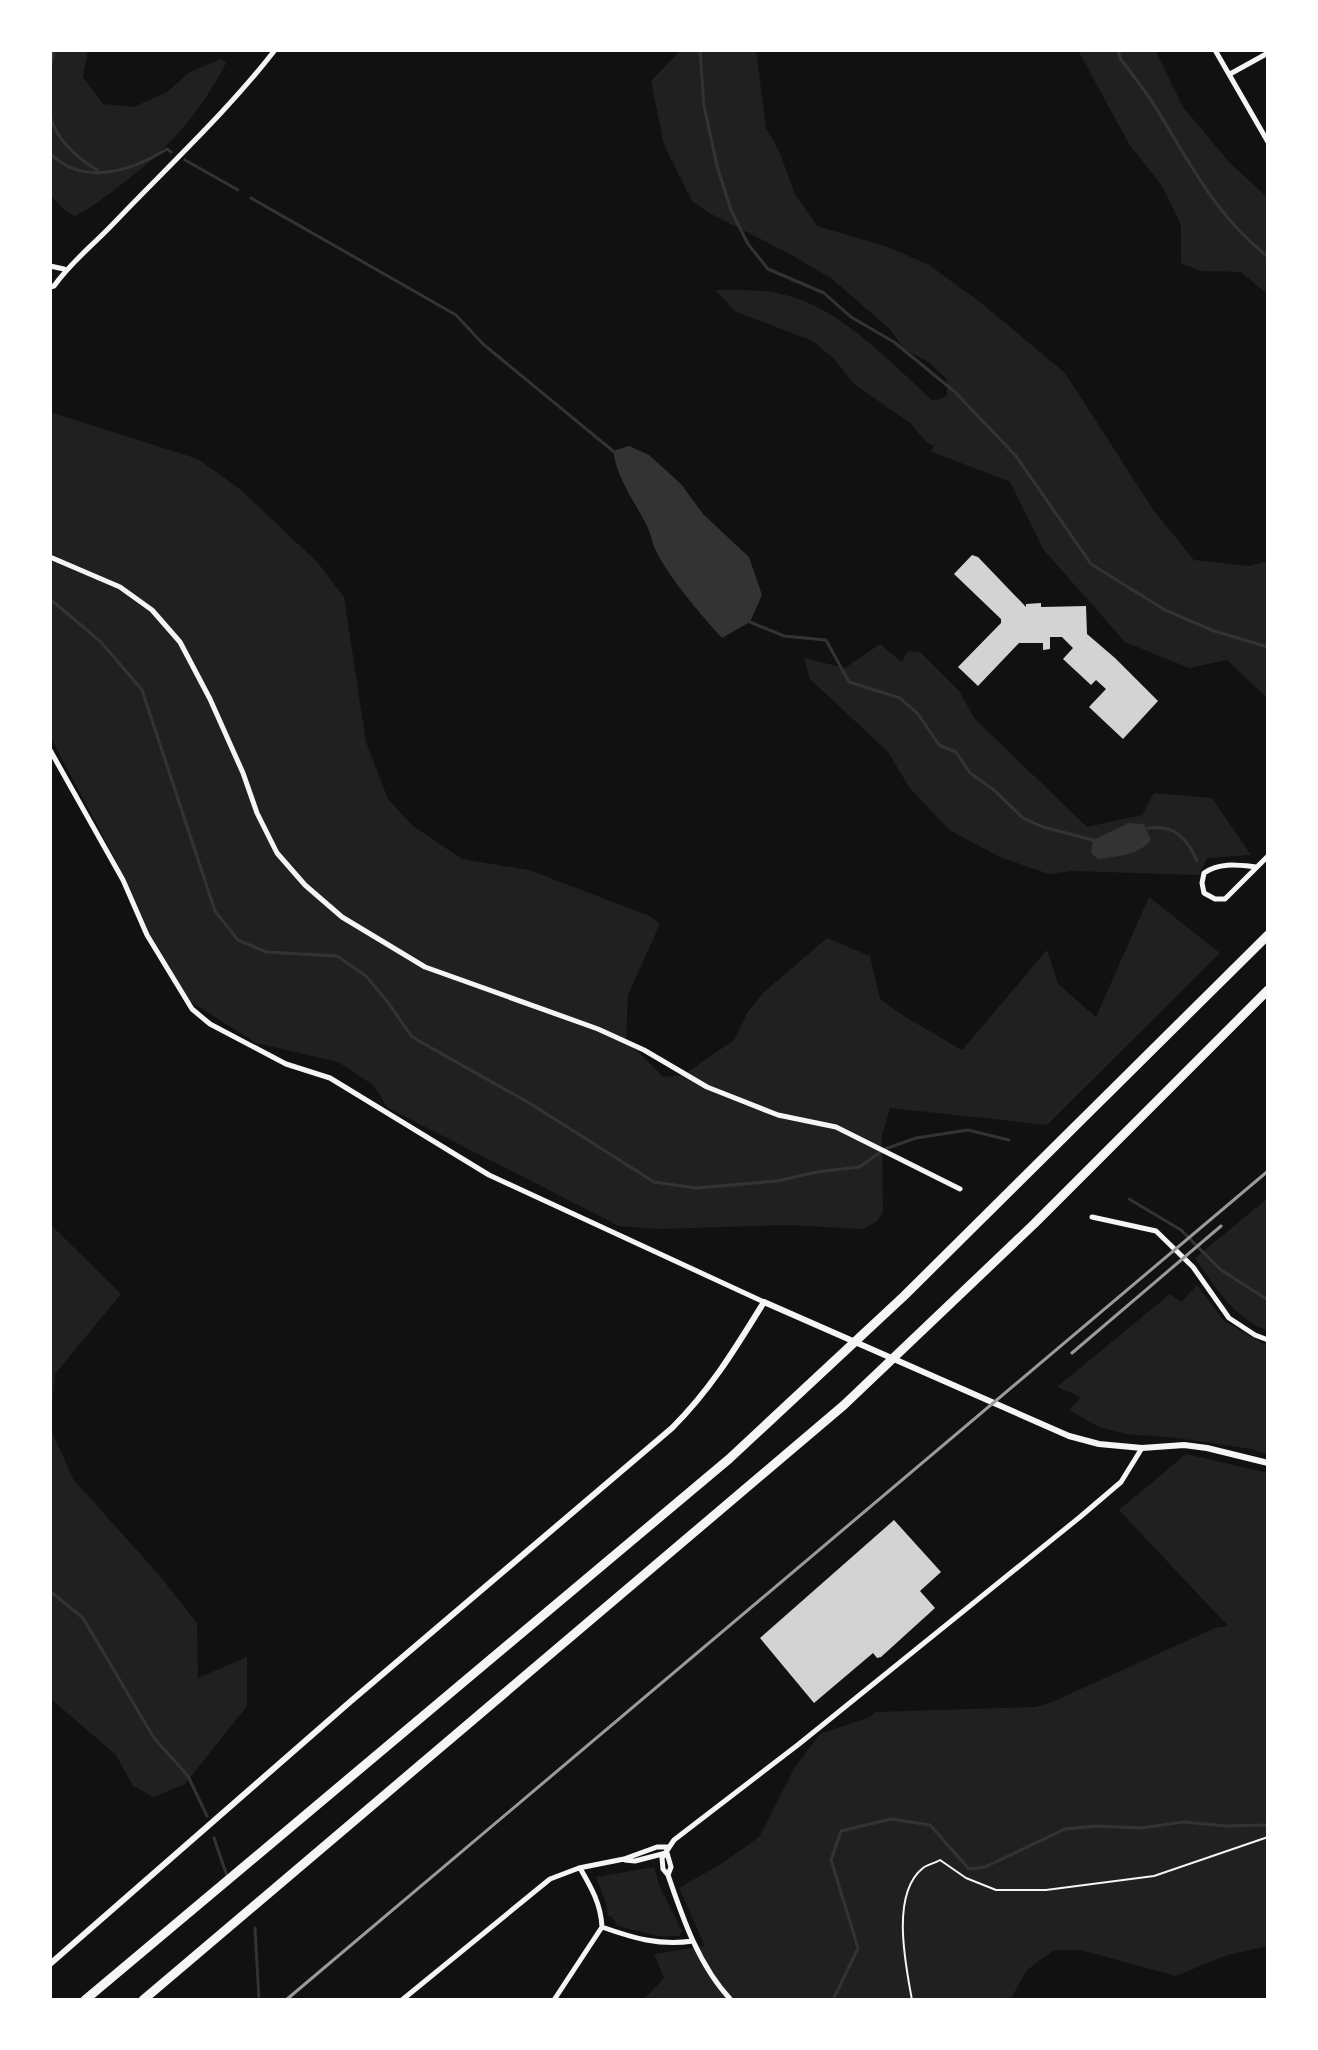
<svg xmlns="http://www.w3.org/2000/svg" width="1318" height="2050" font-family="Jost,sans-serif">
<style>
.green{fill:#202020}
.water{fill:#333}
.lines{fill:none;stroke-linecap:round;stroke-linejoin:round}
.stream{stroke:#333;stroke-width:3}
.building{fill:#d3d3d3}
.path{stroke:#f5f5f5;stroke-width:2}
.minor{stroke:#f5f5f5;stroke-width:5}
.tertiary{stroke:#f5f5f5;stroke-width:6}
.motorway{stroke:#f5f5f5;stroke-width:9}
.rail{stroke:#9a9a9a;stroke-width:3}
</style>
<rect width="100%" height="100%" fill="#111"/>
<path class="green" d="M50 50H88L83 77 103 104 134 107 167 92 190 72 220 59 226 63C199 116 164 153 117 188 103 198 90 209 75 216L63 209 50 195Z
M681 50H756L766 128 779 151 795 194 817 226 888 247 929 265 980 302 1065 373 1154 511 1194 560 1249 566 1268 561V699L1227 660 1189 668 1125 642 1043 549 1010 482 930 451 934 446 927 443 910 423 854 384 835 360 813 341 736 312 715 290C740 290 766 289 789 296 844 311 892 364 933 401L947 396V379L927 361 905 350 890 329 832 279 788 253 711 214 692 201 664 145 651 81Z
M1078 50H1155L1183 107 1230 163 1268 198V295L1241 272 1201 271 1181 263V225L1162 186 1129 144Z
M50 412 198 459 241 490 318 563 344 597 366 742 388 799 413 826 462 859 529 870 650 916 660 924 628 995 626 1040 663 1077 683 1075 734 1040 747 1013 764 992 827 938 870 956 880 999 907 1018 962 1050 1047 950 1058 984 1096 1017 1149 897 1220 953 1047 1125 890 1108 882 1136 883 1213 877 1221 863 1229 788 1225 660 1229 619 1226 388 1108 373 1085 338 1062 256 1043 190 1001 161 961 115 859 50 736Z
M880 644 902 662 908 651 920 652 959 691 975 719 1087 827 1142 815 1154 793 1212 798 1251 855 1207 858 1199 875 1072 871 1049 874 1002 858 949 830 909 787 888 752 810 679 804 658 845 668Z
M1268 1198V1331C1233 1317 1216 1288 1195 1258Z
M50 1224 121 1294 55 1374 50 1426Z
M1197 1285 1224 1321 1268 1346V1455L1252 1449 1176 1438 1127 1434 1099 1427 1069 1410 1081 1397 1057 1387 1170 1294 1181 1302Z
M50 1427 73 1479 159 1575 197 1623 198 1678 247 1657V1706L185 1784 154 1797 133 1786 116 1755 50 1698Z
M1186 1454 1268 1473V1946L1227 1955 1176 1976 1081 1950H1054L1027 1970 1010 2000H643L664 1978 654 1954 705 1946 679 1888 721 1864 759 1837 795 1767 820 1734 870 1717 876 1712 1035 1707 1050 1703 1215 1628 1228 1626 1119 1510Z
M654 1867 660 1887 682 1931 679 1936H657L618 1926 611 1916H608L607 1906 596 1877Z"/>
<path class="water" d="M629 446 649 455 681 484 703 514 749 557 762 595 750 622 722 638C701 615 671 580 657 553 652 544 651 533 646 524 633 499 618 480 613 451Z
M1129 823 1144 824 1151 840C1137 856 1118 856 1098 859L1091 853 1093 840Z"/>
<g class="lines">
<path class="stream" d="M700 50 704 106 717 166 731 210 748 244 768 269 824 293 851 317 894 342 955 392 1016 456 1091 564 1165 610 1214 631 1268 647
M1118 50 1120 58C1131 73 1143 88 1153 103 1190 162 1212 212 1268 257
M50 70 54 50
M50 115C56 140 76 157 97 170
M50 153C82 187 132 171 167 149L171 152
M185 160 238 190
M251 198 456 315 483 344 613 451
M50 599 101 642 142 690 215 911 238 940 266 952 337 956 366 976 387 1001 412 1037 531 1104 654 1182 696 1188 777 1181 817 1172 859 1167 885 1149 916 1138 968 1130 1009 1140
M750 622 784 636 826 640 849 682 900 698 918 714 939 745 956 752 970 773 994 790 1023 818 1043 827 1093 840
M1148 828C1175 825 1187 838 1197 861
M1129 1199 1181 1230 1221 1270 1268 1300
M50 1591 83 1618 154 1738 188 1776 207 1816
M214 1838 227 1876
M255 1928 259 2000
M833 2000 858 1948 831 1860 841 1831 891 1819 930 1825 969 1869 985 1867 1065 1829 1097 1826 1141 1828 1184 1822 1226 1826 1268 1825"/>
</g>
<path class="building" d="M972 555 978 557 1026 607V604L1041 603V607L1086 606 1087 634 1115 658 1158 701 1123 739 1089 707 1106 689 1096 680 1091 685 1063 659 1073 648 1062 637H1050V649L1043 650V643H1019L978 686 958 667 1001 623V619L954 574Z
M894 1520 941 1572 920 1591 935 1608 881 1657 877 1658 873 1653 814 1703 760 1638Z"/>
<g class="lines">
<path class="path" d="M912 2000C906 1966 890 1894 923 1868 927 1865 935 1863 940 1860L966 1878 996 1890H1046L1154 1876 1268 1837"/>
<path class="minor" d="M1215 50 1268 142
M1230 74 1268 53
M50 266 64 269
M50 287 54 286C71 262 92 246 112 225 167 167 226 113 275 50
M50 557 120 587 152 610 180 642 210 699 243 773 257 813 277 853 305 885 342 917 425 967 598 1029 644 1050 707 1087 778 1115 836 1127 960 1189
M50 750 123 880 147 935 192 1009 210 1024 286 1064 330 1078 489 1175 764 1302
M1256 867C1238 865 1220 862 1204 873L1202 883 1204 893 1215 899H1225L1268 856
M1092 1217 1156 1231 1193 1267 1229 1318 1255 1335 1268 1340
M667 1853 671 1867 668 1875
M625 1860 635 1861 666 1853
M602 1927C633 1938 659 1946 693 1941
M402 2000 550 1879 579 1868 624 1859 657 1847H669
M554 2000 602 1927C601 1904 591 1887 580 1868
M731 2000C699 1966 683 1919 668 1875L663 1869 662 1858 674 1840 799 1744 1080 1517 1121 1482 1142 1448"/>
<path class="tertiary" d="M50 1964 351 1701 672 1428C711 1389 735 1349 764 1302L1069 1436 1099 1444 1142 1448 1184 1445 1207 1448 1268 1463"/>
<path class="motorway" d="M85 2000 729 1459 904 1296 1268 935
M143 2000 844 1405 1034 1224 1268 990"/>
<path class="rail" d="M1072 1353 1221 1226
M286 2000 1268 1171"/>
</g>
<rect width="1318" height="2050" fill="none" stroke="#ffffff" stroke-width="104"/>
</svg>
